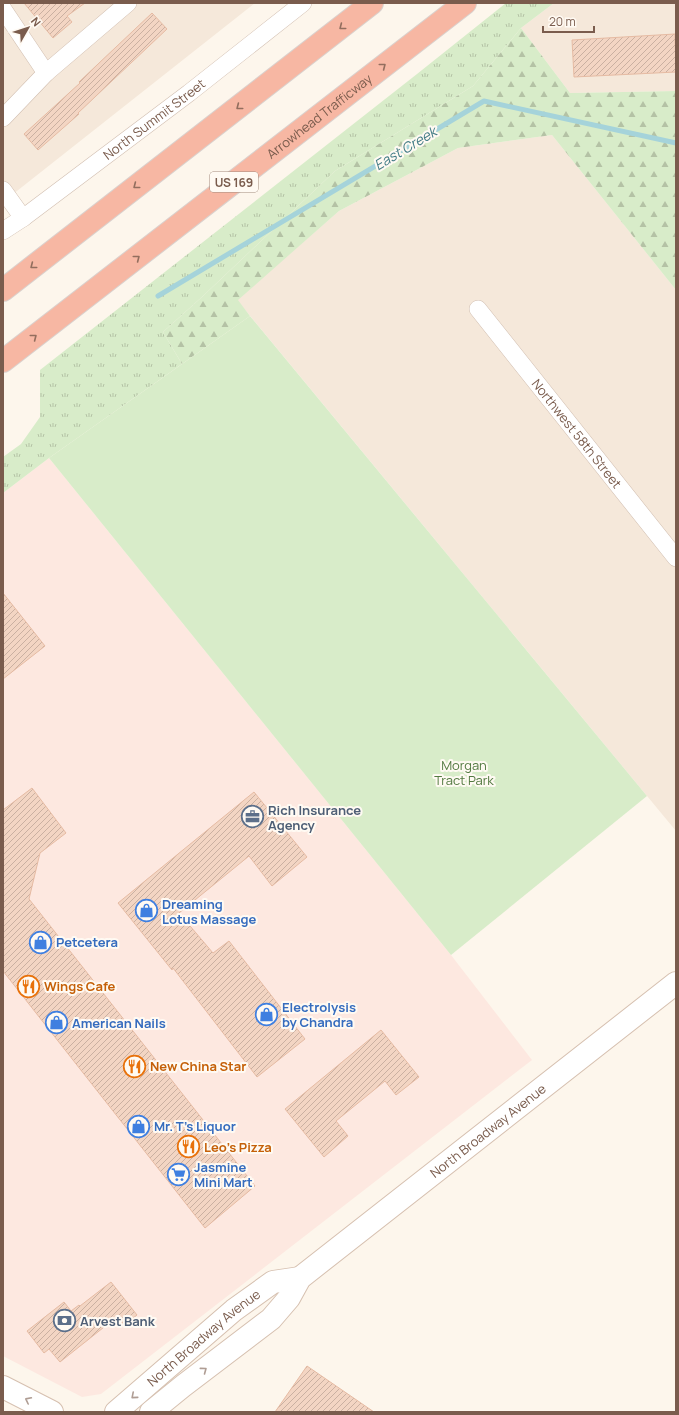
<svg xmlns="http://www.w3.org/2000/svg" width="679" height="1415" font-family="Manrope,sans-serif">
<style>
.residential{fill:#f5e8da}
.commercial{fill:#fde8e0}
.grass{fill:url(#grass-tufts)}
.forest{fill:url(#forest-firs)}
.park{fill:#d8ecc9}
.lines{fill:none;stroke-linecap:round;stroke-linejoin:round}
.stream{stroke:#a5d3da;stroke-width:5}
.building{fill:url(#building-hatch);stroke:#e6bba3}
.street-casing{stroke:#d1beb0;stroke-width:18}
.secondary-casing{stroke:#d6c0b0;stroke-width:24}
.highway-casing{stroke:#dad1cd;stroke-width:24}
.street{stroke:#fff;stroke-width:17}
.secondary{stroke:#fff;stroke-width:22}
.highway{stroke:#f7b7a3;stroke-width:22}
.oneway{stroke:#936e5e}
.oneway2{stroke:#af9d94}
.labels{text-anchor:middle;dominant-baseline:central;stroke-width:4;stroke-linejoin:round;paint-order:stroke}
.shield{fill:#fffaf3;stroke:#a28b7f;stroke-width:1}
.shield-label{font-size:12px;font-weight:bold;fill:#7a5c4d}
.street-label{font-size:13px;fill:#7a5c4d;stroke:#fffaf3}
.park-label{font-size:13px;fill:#537a41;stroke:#fffaf3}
.service-label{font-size:13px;font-weight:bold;fill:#4e5e75;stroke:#fffaf3;text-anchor:start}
.shop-label{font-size:13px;font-weight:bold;fill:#366cbe;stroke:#fffaf3;text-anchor:start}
.food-label{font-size:13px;font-weight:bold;fill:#c56008;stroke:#fffaf3;text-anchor:start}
.water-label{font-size:14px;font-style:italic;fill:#437c86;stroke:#fffaf3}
</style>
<defs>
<pattern id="grass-tufts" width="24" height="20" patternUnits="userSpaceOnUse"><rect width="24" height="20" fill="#d8ecc9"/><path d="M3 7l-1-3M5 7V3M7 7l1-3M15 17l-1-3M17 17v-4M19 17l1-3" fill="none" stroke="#b4c2a5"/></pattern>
<pattern id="forest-firs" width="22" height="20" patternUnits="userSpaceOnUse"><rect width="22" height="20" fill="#d8ecc9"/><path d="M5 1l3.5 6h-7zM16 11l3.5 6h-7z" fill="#b4c2a5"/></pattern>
<pattern id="building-hatch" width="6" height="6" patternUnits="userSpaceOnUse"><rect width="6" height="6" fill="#f3d5c3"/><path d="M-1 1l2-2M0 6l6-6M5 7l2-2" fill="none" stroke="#cab0a1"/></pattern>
</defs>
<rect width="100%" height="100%" fill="#fdf6ec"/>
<path class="residential" d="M3 3H255L3 202Z
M554 3H676V91L570 93 521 28Z
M552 135 676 290V831L237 300 339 211 458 148Z"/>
<path class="commercial" d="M49 458 451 955 532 1060 101 1394 82 1397 3 1356V493Z"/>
<path class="grass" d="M506 3H554L521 28 473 86 335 171 203 296 163 332 182 364 49 458 3 493V457L21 444 40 417V370L417 74Z"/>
<path class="forest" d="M521 28 570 93 676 91V290L552 135 458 148 339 211 238 300 250 316 182 364 163 332 203 296 335 171 473 86Z"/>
<path class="park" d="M250 316 647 796 451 955 49 458Z"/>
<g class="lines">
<path class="stream" d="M158 296 484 101 676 143"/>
</g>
<path class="building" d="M24 3H85L67 16 72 22 53 38Z
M152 13 167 29 78 113 79 114 38 150 24 134 80 83 79 82Z
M675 34 676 72 574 77 572 40Z
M3 593 45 646 3 679Z
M32 788 66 833 40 853 29 899 255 1186 205 1228 3 971V810Z
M254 792 307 857 272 886 249 856 179 913 213 953 229 941 305 1039 257 1077 173 968 172 970 118 903Z
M381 1030 419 1077 396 1095 385 1081 336 1121 348 1136 324 1157 285 1109Z
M111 1282 137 1315 124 1325 118 1316 60 1362 49 1349 44 1353 27 1331 64 1302 71 1311 79 1305 80 1306Z
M307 1366 374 1412H275Z"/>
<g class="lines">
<defs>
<g id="street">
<path d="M3 9 46 73"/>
<path d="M3 118 46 73 128 3"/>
<path d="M3 190 23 218"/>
<path id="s1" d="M3 231 23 218 189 93 303 3"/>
<path id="s2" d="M478 309 676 558"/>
</g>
<g id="secondary">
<path d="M3 1387 52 1412"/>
<path id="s3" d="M116 1412 234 1310 273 1282 300 1278"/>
<path id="s4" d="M151 1412 183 1386 271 1319 289 1298 300 1278 676 983"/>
</g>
<g id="highway">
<path d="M3 290 372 3"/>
<path id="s5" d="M3 361 465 3"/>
</g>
</defs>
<use href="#street" class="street-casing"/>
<use href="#secondary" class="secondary-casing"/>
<use href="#highway" class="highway-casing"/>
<use href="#street" class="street"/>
<use href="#secondary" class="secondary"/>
<use href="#highway" class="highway"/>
</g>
<defs><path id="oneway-chevron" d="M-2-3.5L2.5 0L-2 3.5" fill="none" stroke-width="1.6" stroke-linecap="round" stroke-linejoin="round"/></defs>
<g class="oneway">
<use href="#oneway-chevron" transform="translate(342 27) rotate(142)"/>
<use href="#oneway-chevron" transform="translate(383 66) rotate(-38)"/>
<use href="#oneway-chevron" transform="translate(239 107) rotate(142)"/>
<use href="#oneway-chevron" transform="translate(136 186) rotate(142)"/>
<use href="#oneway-chevron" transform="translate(137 258) rotate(-38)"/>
<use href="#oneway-chevron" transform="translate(33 266) rotate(142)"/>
<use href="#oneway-chevron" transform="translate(34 337) rotate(-38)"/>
</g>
<g class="oneway2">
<use href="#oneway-chevron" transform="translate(204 1370) rotate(-37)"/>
<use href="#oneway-chevron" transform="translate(134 1396) rotate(139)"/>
<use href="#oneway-chevron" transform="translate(28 1400) rotate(-153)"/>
</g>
<defs>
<symbol id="office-ring" viewBox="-11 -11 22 22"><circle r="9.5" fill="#fffaf3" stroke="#5c6f8a" stroke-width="1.5"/><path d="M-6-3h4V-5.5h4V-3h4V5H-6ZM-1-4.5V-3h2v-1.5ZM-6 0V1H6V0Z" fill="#5c6f8a"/></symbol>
<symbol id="shop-ring" viewBox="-11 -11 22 22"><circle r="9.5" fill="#fffaf3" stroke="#3f7fe0" stroke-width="1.5"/><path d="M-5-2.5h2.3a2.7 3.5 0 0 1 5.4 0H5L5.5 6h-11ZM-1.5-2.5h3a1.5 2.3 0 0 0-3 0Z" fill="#3f7fe0"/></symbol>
<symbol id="restaurant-ring" viewBox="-11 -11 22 22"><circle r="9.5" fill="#fffaf3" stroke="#e8710a" stroke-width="1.5"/><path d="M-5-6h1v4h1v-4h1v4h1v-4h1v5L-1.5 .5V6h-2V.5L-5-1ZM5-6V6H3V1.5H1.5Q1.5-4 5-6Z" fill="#e8710a"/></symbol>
<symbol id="supermarket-ring" viewBox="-11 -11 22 22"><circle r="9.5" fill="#fffaf3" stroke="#3f7fe0" stroke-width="1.5"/><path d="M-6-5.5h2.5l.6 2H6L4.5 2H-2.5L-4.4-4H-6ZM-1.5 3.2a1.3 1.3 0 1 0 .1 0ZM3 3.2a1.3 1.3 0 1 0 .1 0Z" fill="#3f7fe0"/></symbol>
<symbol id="bank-ring" viewBox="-11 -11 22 22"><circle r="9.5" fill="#fffaf3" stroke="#5c6f8a" stroke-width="1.5"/><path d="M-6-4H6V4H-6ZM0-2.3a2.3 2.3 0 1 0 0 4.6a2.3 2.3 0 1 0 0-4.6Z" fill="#5c6f8a"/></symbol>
</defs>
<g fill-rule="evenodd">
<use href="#office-ring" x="240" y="804" width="25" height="25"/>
<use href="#shop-ring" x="134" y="898" width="25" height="25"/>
<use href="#shop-ring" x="28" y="930" width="25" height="25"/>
<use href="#restaurant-ring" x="16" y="974" width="25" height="25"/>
<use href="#shop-ring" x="254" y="1002" width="25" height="25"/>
<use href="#shop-ring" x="44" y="1010" width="25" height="25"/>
<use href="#restaurant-ring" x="122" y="1054" width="25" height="25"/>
<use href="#shop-ring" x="126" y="1114" width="25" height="25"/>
<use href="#restaurant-ring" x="176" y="1134" width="25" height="25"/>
<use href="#supermarket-ring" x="166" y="1162" width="25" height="25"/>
<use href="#bank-ring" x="52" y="1308" width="25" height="25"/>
</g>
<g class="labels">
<rect class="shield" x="210" y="172" width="48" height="20" rx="3"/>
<g class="shield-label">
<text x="234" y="182">US 169</text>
</g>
<g class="street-label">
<text stroke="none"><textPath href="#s5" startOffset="400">Arrowhead Trafficway</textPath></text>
<text stroke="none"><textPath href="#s1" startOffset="188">North Summit Street</textPath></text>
<text stroke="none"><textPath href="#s2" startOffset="159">Northwest 58th Street</textPath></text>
<text stroke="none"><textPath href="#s4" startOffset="441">North Broadway Avenue</textPath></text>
<text stroke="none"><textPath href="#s3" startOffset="115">North Broadway Avenue</textPath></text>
</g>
<g class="park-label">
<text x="464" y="765">Morgan<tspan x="464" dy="15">Tract Park</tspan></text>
</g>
<g class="service-label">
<text x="268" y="810">Rich Insurance<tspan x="268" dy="15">Agency</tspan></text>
<text x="80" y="1321">Arvest Bank</text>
</g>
<g class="shop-label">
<text x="162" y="904">Dreaming<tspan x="162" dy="15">Lotus Massage</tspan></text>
<text x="56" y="942">Petcetera</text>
<text x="282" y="1007">Electrolysis<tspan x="282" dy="15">by Chandra</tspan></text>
<text x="72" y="1023">American Nails</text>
<text x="154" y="1126">Mr. T's Liquor</text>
<text x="194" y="1167">Jasmine<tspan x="194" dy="15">Mini Mart</tspan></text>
</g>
<g class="food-label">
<text x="44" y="986">Wings Cafe</text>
<text x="150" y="1066">New China Star</text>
<text x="204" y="1147">Leo's Pizza</text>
</g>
<g class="water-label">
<text transform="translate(405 148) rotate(-31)">East Creek</text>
</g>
</g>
<rect width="679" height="1415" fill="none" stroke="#7a5c4d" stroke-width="8"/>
<g transform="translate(28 28) rotate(51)" stroke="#fffaf3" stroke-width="3" paint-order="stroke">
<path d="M0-3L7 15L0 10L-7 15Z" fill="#7a5c4d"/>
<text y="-6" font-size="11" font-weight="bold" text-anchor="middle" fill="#7a5c4d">N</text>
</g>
<path d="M543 26v6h51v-6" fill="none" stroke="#7a5c4d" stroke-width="2"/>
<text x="549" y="26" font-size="12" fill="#7a5c4d" stroke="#fffaf3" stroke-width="3" paint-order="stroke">20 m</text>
</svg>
